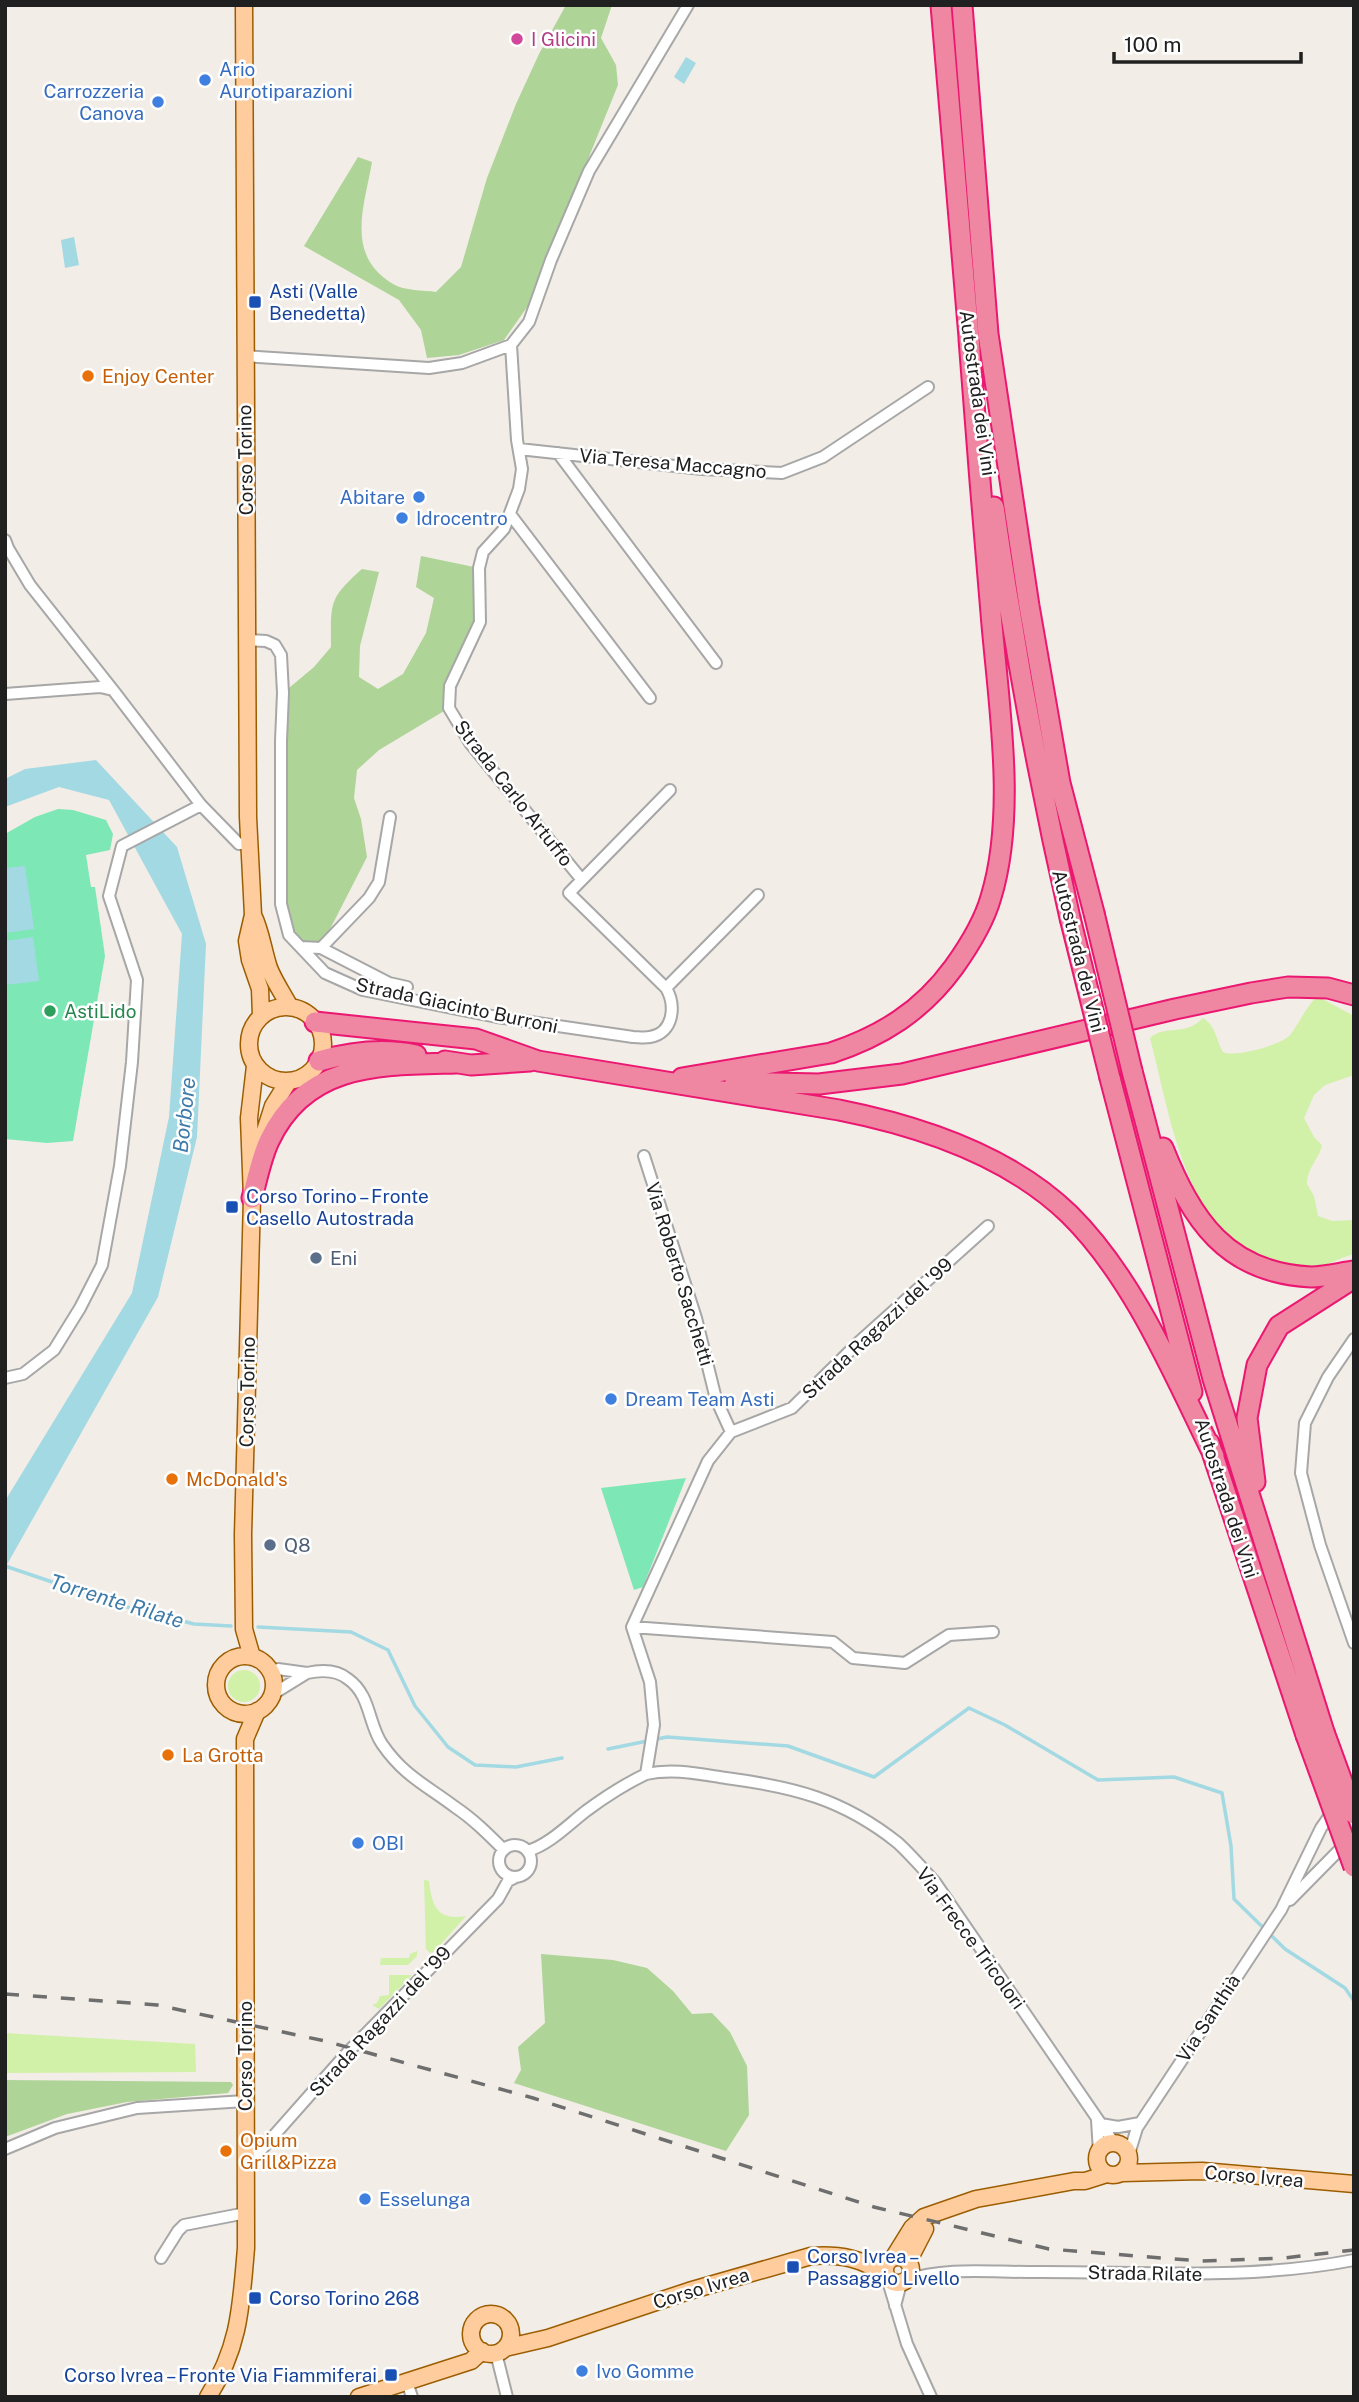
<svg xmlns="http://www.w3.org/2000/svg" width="1359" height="2402" font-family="'Public Sans',sans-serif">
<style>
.grass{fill:#d1f0a8}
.forest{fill:#aed497}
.pitch{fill:#7de7b6}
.water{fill:#a3d9e3}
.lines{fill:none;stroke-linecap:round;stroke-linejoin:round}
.stream{stroke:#a3d9e3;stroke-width:3.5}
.street-casing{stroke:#a7a7a7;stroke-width:14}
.primary-casing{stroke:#9c5d00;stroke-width:19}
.highway-casing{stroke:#eb1770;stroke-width:23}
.street{stroke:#fff;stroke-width:10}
.primary{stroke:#ffcd9d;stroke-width:16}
.highway{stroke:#ef87a3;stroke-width:19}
.rail{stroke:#6e6e6e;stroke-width:3.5;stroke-dasharray:14 14;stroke-linecap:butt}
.highway-bridge-casing{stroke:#eb1770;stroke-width:23;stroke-linecap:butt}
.highway-bridge{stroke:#ef87a3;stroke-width:19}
.hotel-dot{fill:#d1479c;stroke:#fff;stroke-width:2.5}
.shop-dot{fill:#3f7fe0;stroke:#fff;stroke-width:2.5}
.transit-dot{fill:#1a4fb4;stroke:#fff;stroke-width:2.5}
.food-dot{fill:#e8710a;stroke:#fff;stroke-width:2.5}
.leisure-dot{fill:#2e9e5b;stroke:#fff;stroke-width:2.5}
.service-dot{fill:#5c6f8a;stroke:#fff;stroke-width:2.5}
.labels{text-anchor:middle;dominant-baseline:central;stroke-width:5;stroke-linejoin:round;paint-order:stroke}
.hotel-label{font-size:19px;fill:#b23c85;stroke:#fff;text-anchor:start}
.shop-label{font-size:19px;fill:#366cbe;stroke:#fff;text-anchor:start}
.transit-label{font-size:19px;fill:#164399;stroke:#fff;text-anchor:start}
.food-label{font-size:19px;fill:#c56008;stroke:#fff;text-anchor:start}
.street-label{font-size:19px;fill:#202020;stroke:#fff}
.leisure-label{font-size:19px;fill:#27864d;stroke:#fff;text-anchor:start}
.service-label{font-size:19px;fill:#4e5e75;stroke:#fff;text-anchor:start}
.water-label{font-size:21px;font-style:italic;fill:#3e7ba9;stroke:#fff}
</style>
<rect width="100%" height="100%" fill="#f2ede6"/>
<path class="grass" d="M1317 996 1354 1016V1075L1325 1085 1314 1095 1304 1118 1314 1137 1322 1145C1319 1159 1307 1168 1307 1184L1314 1196 1318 1216 1332 1221 1354 1220V1254C1338 1258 1324 1268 1308 1269 1295 1270 1284 1266 1272 1262 1185 1237 1170 1113 1150 1038 1165 1024 1185 1037 1203 1018 1216 1026 1216 1040 1223 1052 1234 1058 1283 1045 1291 1034 1300 1021 1306 1008 1317 996Z
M228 1686a16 16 0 1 1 32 0a16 16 0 1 1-32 0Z
M424 1880 429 1881C432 1906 437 1921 466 1916L434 1952 430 1953 426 1949Z
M417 1951V1956L408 1965H380L381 1958H409L410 1954Z
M389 1975H412L379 2009 372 2005 377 2003 380 1996 389 1995Z
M5 2033 195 2044 196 2072 5 2073Z"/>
<path class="forest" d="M566 5H612L601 38 616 65 618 85 530 303 504 340 459 355 427 358 421 330 399 300 304 246 358 157 372 162C364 208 345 255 393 284 404 291 424 290 436 292L461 267 487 178 516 104 539 54Z
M421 556 479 568 480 622 458 669 449 708 379 750 357 770 354 798 361 819 367 857 325 939 301 947 289 935 281 904 283 693 314 667 331 647C331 603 328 599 362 569L379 572 360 646 359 677 378 689 403 674 426 633 434 598 416 587Z
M541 1954 613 1960 647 1968 673 1991 692 2014 712 2013 730 2032 747 2066 749 2115 726 2151 514 2083 521 2070 518 2047 545 2023Z
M5 2080 231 2082 233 2085 228 2093 127 2102 67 2114 5 2137Z"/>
<path class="pitch" d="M58 809 73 810 106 820 113 834 110 850 86 855 91 887H95L105 956 73 1141 47 1143 5 1139V834L35 817Z
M686 1478 643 1587 634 1590 601 1488Z"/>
<path class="water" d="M686 57 696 63 684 84 674 77Z
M74 237 79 265 65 268 61 240Z
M96 760 177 847 206 944 197 1137 158 1297 5 1568V1501L132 1293 169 1117 182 934 109 800 59 787 5 807V779L25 769Z
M25 866 34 929 5 933V868Z
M33 937 39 981 5 985V941Z"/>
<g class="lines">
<path class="stream" d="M5 1566 123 1606 194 1624 231 1626
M258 1627 351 1632 388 1650 415 1706 448 1747 475 1765 516 1767 562 1758
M608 1749 667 1737 788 1746 874 1777 969 1708 1005 1725 1098 1780 1174 1777 1222 1793 1231 1846 1234 1899 1285 1949 1345 1988 1354 2001"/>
<defs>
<path id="street" d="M511 345 517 440 522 469 519 489 504 529 483 552 479 568 480 622 450 686 449 708 470 743 582 880
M244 356 429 368 462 363 511 345 529 322 551 260 589 171 688 5
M519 449 702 469 782 473 823 457 928 387
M558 453 716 663
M510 514 650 698
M5 540 8 548 30 585 113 690
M247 640 266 641 275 645 281 655 283 693 281 741V904L289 935 325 973 363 990 497 1017 633 1037C638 1037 644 1038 650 1037 674 1033 676 1005 666 988L569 893 670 790
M5 694 100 687 113 690 201 805 239 844H249
M301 947 321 948 369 898 379 882 390 817
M321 948 389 983 407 987
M666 988 758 895
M644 1156 696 1318 716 1399 731 1432
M1354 1339 1328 1377 1305 1423 1301 1473 1320 1545 1354 1643
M5 1378 23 1374 54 1350 80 1308 102 1265 120 1166 132 1062 137 980 109 896 122 846 201 805
M632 1627 833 1642 853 1658 905 1663 949 1635 993 1632
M271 1672 278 1669 307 1673 273 1694
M307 1673C321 1670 337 1670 348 1679 371 1695 368 1724 382 1744 404 1776 426 1785 455 1807 473 1819 488 1834 504 1850
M646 1774C673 1768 699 1774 726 1778 794 1787 843 1799 898 1843 911 1855 923 1869 935 1882L1114 2143
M499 1861a16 16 0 1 1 32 0a16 16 0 1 1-32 0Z
M528 1851C550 1844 568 1825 586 1811 605 1797 625 1784 646 1774L654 1725 650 1682 632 1627 708 1461 731 1432 792 1408 859 1342 988 1226
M1290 1900 1354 1835
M1097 2120 1099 2152
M1101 2124 1118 2127 1140 2123
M5 2149 55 2128 137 2108 245 2101
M1129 2154 1137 2128 1281 1910 1321 1828 1335 1808
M246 2167 347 2053 498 1899 508 1881 514 1878
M161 2258 178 2231 184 2225 246 2213
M887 2278 907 2344 931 2397
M906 2280C945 2267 988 2272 1028 2272 1138 2271 1246 2281 1354 2260
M895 2306 901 2283
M496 2353 507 2397
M407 2382 412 2397"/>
<path id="primary" d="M244 5 248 817 253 915 247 941 250 960 260 989 261 1016
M253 915C261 931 263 950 269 968 274 981 283 994 290 1007
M249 1044a37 37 0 1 1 74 0a37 37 0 1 1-74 0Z
M260 1147 273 1106 288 1082
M216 1685a29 29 0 1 1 58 0a29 29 0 1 1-58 0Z
M252 1657 244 1629 243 1535 252 1198 249 1118 255 1066
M1097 2159a16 16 0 1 1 32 0a16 16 0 1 1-32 0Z
M1122 2173 1202 2171 1354 2184
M885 2270a13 13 0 1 1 26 0a13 13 0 1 1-26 0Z
M894 2257 912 2228 924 2217 976 2199 1074 2181H1085L1107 2174
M908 2262 925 2229
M471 2334a20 20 0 1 1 40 0a20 20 0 1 1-40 0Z
M505 2348 548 2338 689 2291 811 2256C839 2254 864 2258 886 2276
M208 2397C240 2346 241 2306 246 2248L245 1739 257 1711
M359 2397 471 2361 482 2351"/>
<path id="highway" d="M941 5 970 349
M962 5 988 334 1029 606 1060 783 1094 913
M994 507C1014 646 1039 782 1070 918
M315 1022 476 1039 538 1061 839 1110C920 1126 1008 1155 1069 1214 1134 1278 1174 1375 1214 1456
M319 1061C351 1052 383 1048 416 1055
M445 1061 471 1065 530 1061
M1132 1071 1213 1379 1324 1732
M682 1078 831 1053C882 1036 922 1011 954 967 969 946 984 922 991 897 1017 812 998 701 991 613 983 522 976 430 969 339
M1110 1078 1192 1392
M735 1082 819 1084 902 1074 1175 1009 1251 993 1288 987 1328 988 1354 995
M1163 1148C1192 1220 1226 1273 1311 1277 1325 1277 1340 1273 1354 1271
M252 1198C257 1179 261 1158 269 1141 306 1062 381 1065 456 1063
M1209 1443 1306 1735
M1255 1482 1247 1418 1257 1365 1279 1326 1354 1278"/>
</defs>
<use href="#street" class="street-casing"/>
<use href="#primary" class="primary-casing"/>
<use href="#highway" class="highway-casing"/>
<use href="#street" class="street"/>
<use href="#primary" class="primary"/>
<use href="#highway" class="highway"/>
<path class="rail" d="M5 1994 157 2005 325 2041 533 2098 874 2207 1049 2249 1200 2261 1284 2258 1354 2250"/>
<defs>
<path id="highway-bridge" d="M1094 913 1132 1071
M1070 918 1110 1078
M1324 1732 1354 1814
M1306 1735 1354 1867"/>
</defs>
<use href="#highway-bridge" class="highway-bridge-casing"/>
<use href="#highway-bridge" class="highway-bridge"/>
</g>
<circle class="hotel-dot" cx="517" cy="39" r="7"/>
<g class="shop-dot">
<circle cx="205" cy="80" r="7"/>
<circle cx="158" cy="102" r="7"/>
<circle cx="419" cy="497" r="7"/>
<circle cx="402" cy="518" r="7"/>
<circle cx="611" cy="1399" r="7"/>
<circle cx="358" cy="1843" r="7"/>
<circle cx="365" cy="2199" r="7"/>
<circle cx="582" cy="2371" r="7"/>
</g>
<g class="transit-dot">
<rect x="248" y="295" width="14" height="14" rx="3.5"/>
<rect x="225" y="1200" width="14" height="14" rx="3.5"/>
<rect x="786" y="2260" width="14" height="14" rx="3.5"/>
<rect x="248" y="2291" width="14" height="14" rx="3.5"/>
<rect x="384" y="2368" width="14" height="14" rx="3.5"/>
</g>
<g class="food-dot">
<circle cx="88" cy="376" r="7"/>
<circle cx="172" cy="1479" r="7"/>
<circle cx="168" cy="1755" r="7"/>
<circle cx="226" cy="2151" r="7"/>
</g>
<circle class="leisure-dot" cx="50" cy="1011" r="7"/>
<g class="service-dot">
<circle cx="316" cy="1258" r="7"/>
<circle cx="270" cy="1545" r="7"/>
</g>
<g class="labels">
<g class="hotel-label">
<text x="531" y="39">I Glicini</text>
</g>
<g class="shop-label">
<text x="219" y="69">Ario<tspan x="219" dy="22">Aurotiparazioni</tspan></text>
<text x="144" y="91" text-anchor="end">Carrozzeria<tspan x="144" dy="22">Canova</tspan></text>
<text x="405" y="497" text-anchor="end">Abitare</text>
<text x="416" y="518">Idrocentro</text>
<text x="625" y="1399">Dream Team Asti</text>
<text x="372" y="1843">OBI</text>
<text x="379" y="2199">Esselunga</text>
<text x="596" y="2371">Ivo Gomme</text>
</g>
<g class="transit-label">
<text x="269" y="291">Asti (Valle<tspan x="269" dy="22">Benedetta)</tspan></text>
<text x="246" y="1196">Corso Torino – Fronte<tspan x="246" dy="22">Casello Autostrada</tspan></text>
<text x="807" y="2256">Corso Ivrea –<tspan x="807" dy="22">Passaggio Livello</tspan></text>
<text x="269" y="2298">Corso Torino 268</text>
<text x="377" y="2375" text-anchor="end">Corso Ivrea – Fronte Via Fiammiferai</text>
</g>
<g class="food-label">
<text x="102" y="376">Enjoy Center</text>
<text x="186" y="1479">McDonald's</text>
<text x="182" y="1755">La Grotta</text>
<text x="240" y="2140">Opium<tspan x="240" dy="22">Grill&amp;Pizza</tspan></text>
</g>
<g class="street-label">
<text transform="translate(978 393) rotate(82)">Autostrada dei Vini</text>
<text transform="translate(245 460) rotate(-91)">Corso Torino</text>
<text transform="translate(673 463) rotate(5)">Via Teresa Maccagno</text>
<text transform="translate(514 793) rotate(52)">Strada Carlo Artuffo</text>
<text transform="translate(1079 951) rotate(76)">Autostrada dei Vini</text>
<text transform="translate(457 1005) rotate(12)">Strada Giacinto Burroni</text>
<text transform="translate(680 1274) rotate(73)">Via Roberto Sacchetti</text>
<text transform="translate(877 1328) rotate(-43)">Strada Ragazzi del '99</text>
<text transform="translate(247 1392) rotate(-89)">Corso Torino</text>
<text transform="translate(1227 1498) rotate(72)">Autostrada dei Vini</text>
<text transform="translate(971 1938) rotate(54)">Via Frecce Tricolori</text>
<text transform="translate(1208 2018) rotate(-57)">Via Santhià</text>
<text transform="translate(380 2021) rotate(-47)">Strada Ragazzi del '99</text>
<text transform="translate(245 2056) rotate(-90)">Corso Torino</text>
<text transform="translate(1254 2176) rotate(5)">Corso Ivrea</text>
<text transform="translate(1145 2273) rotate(1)">Strada Rilate</text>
<text transform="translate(701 2288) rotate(-17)">Corso Ivrea</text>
</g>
<g class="leisure-label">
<text x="64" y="1011">AstiLido</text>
</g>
<g class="service-label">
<text x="330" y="1258">Eni</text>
<text x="284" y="1545">Q8</text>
</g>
<g class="water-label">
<text transform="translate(184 1115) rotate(-84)">Borbore</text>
<text transform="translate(117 1601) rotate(17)">Torrente Rilate</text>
</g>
</g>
<rect width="1359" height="2402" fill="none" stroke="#202020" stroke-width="14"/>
<path d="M1114 52v10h187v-10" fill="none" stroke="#202020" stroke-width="3.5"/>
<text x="1124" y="52" font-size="21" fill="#202020" stroke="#ffffff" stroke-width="5" paint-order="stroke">100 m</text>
</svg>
